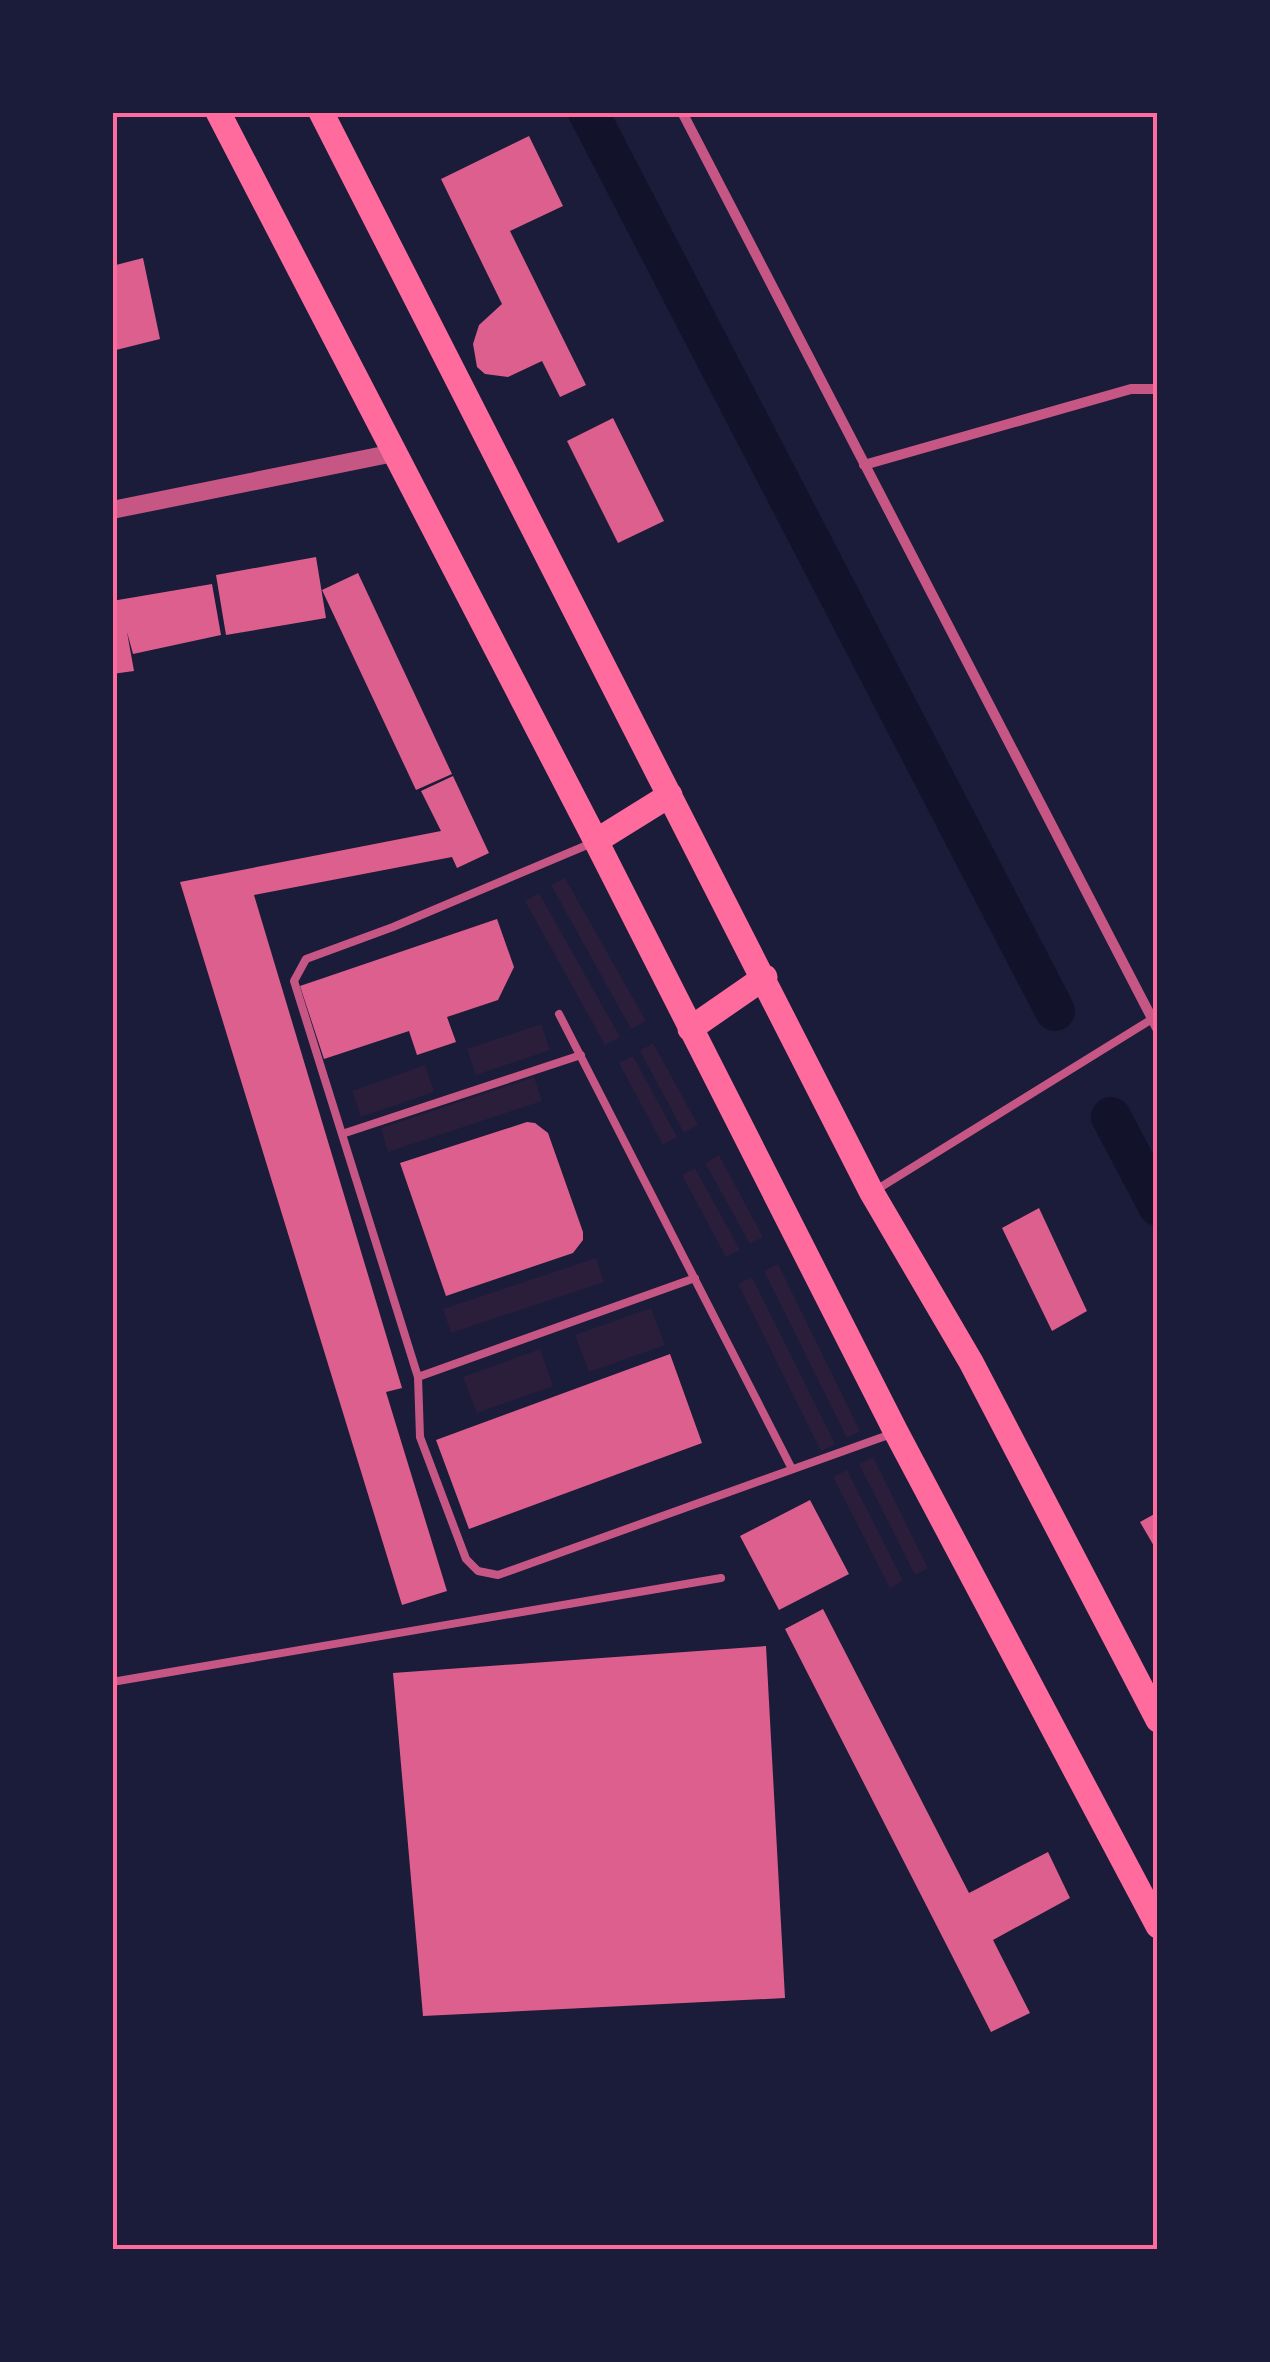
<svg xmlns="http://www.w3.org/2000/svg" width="1270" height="2362" font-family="Ubuntu,sans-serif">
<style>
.green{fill:#2a1e3b}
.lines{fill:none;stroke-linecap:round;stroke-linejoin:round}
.canal{stroke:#12122b;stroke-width:40}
.building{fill:#dd5f8e}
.service{stroke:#c65784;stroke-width:8}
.minor{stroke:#c65784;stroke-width:10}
.tertiary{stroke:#c65784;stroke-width:18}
.primary{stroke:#ff6b9d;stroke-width:25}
.neatline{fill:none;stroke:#ff6b9d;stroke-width:4}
</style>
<rect width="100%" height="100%" fill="#1b1b3a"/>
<path class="green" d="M565 878 646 1021 631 1029 551 885Z
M539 893 620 1037 605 1045 525 901Z
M541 1024 550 1050 476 1075 467 1049Z
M653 1043 698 1125 684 1133 640 1051Z
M633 1056 677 1137 663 1145 619 1063Z
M425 1065 434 1092 361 1117 352 1091Z
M534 1077 542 1101 388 1152 381 1128Z
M719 1155 763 1237 750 1244 705 1163Z
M695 1168 740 1250 726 1257 682 1175Z
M596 1258 604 1282 451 1333 443 1309Z
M778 1264 860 1431 847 1438 764 1271Z
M752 1277 835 1444 821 1451 738 1284Z
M651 1308 665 1345 589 1372 575 1335Z
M540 1349 553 1386 477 1413 463 1377Z
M873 1457 928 1568 915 1575 859 1464Z
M847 1470 903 1581 890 1588 833 1477Z"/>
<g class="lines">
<path class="canal" d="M588 112 1055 1011
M1111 1117 1158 1206"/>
</g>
<path class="building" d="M529 136 563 206 510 231 586 385 560 397 542 361 508 377 485 374 477 367 473 344 479 325 502 304 441 179Z
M143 258 160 339 112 351V266Z
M613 418 664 521 618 543 567 441Z
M316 557 326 618 226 635 216 575Z
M358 573 452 774 416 790 322 590Z
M212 584 221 635 133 654 127 632 134 671 112 674V601Z
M453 776 489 853 457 868 452 857 254 895 402 1388 386 1392 447 1591 402 1605 180 882 441 831 421 791Z
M497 919 514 967 498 1000 447 1017 456 1042 417 1055 409 1031 324 1059 300 986Z
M527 1122 535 1123 548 1133 583 1232V1240L573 1253 446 1296 400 1163Z
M1039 1208 1087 1311 1052 1331 1002 1228Z
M670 1354 702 1443 469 1529 436 1440Z
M810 1500 849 1574 779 1610 740 1536Z
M1158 1512V1553L1140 1522Z
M823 1609 969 1893 1048 1852 1070 1898 993 1940 1030 2013 991 2032 785 1629Z
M766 1646 785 1998 423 2016 393 1673Z"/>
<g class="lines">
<path class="service" d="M592 843 393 927 306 959 294 981 418 1377 420 1437 466 1559 478 1571 498 1575 894 1433
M559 1014 792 1469
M342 1134 581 1055
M876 1190 1152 1019
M418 1377 695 1278
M112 1682 721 1578"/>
<path class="minor" d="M682 112 1158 1030
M864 465 1131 389H1158"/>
<path class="tertiary" d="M112 510 394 453"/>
<path class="primary" d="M218 112 596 841 896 1432 1158 1926
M321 112 872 1193 971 1362 1158 1720
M596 841 670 795
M690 1029 765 977"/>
</g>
<rect width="1270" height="2362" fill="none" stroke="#1b1b3a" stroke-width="230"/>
<rect x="115" y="115" width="1040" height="2132" class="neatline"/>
</svg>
